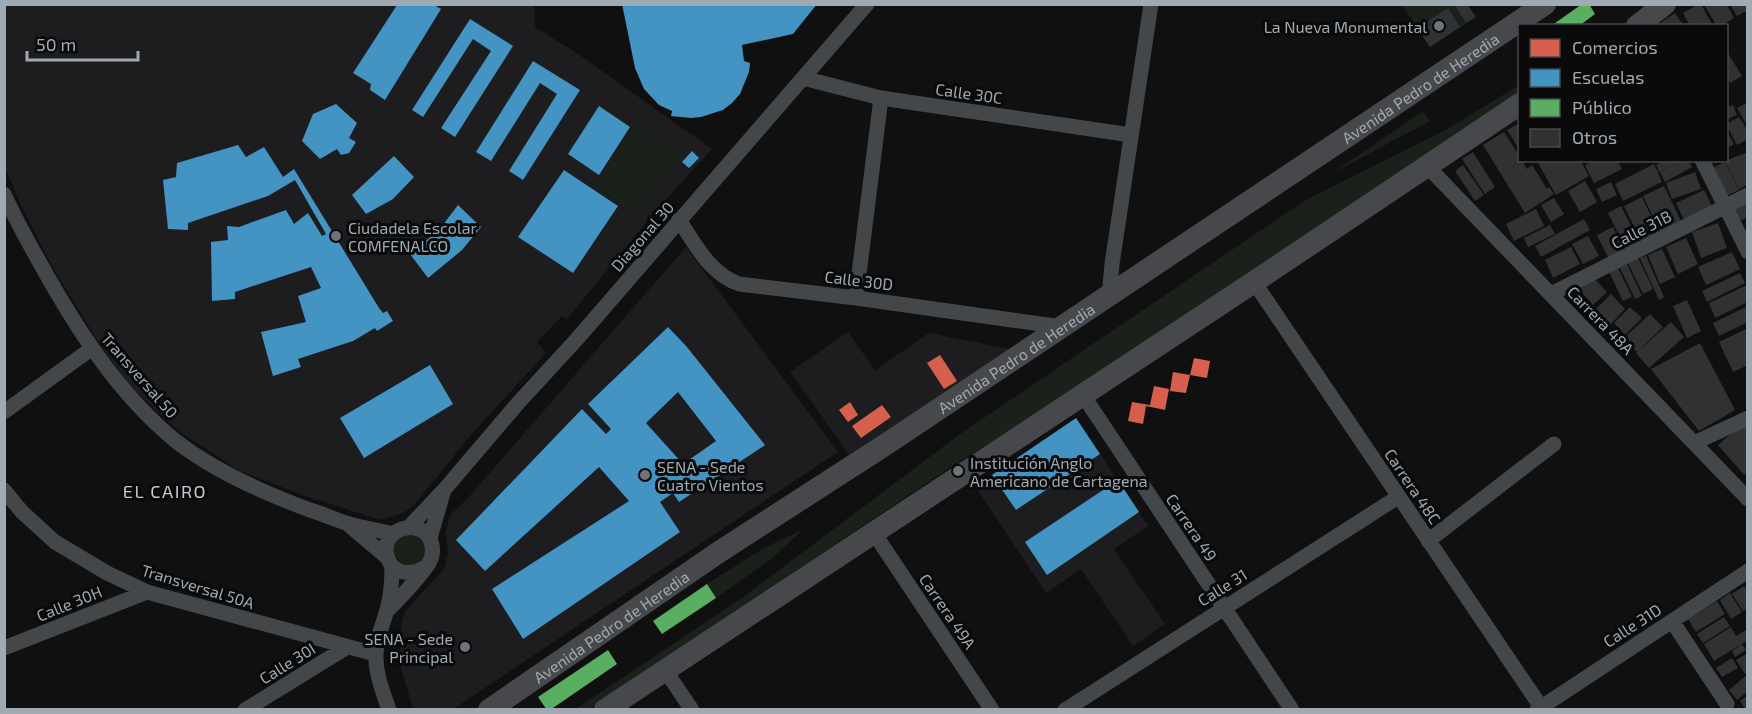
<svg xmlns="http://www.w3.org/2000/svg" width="1752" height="714" font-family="'Exo 2',sans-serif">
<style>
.built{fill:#1d1d1f}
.green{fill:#1a201a}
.shops{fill:#d6604d}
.schools{fill:#4393c3;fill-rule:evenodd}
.public{fill:#5aae61}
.building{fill:#303133}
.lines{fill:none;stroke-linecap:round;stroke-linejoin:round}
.minor{stroke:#444749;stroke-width:15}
.highway{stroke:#46484b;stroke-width:22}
.poi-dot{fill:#6d747a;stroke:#0a0a0b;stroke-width:2}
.labels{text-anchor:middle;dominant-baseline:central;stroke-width:6;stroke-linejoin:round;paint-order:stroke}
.poi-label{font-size:16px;fill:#9faab3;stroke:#0a0a0b;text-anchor:start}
.street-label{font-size:16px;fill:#9faab3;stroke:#0a0a0b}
.neighbourhood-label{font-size:18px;letter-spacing:1.5px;fill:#c0c7cf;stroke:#0a0a0b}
</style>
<rect width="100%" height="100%" fill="#101010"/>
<path class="built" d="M4 5H534L535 27 581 56 712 149 659 207 572 313 567 319 562 316 537 342 546 353 470 436 416 503 404 513 381 520 305 496 238 470 214 454 181 433 162 416 131 387 102 348 52 266 22 208 5 167Z
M686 247 838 452 453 709H413L399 661 402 623 405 611 444 569 448 553 446 531 450 515 467 499Z
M848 332 875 370 929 333 1010 349 850 456 790 372Z
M1076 418 1148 526 1114 549 1165 624 1133 646 1081 569 1046 593 975 486Z"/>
<path class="green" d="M1402 5H1467L1476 17 1430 47Z
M1519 85V96L1092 380 957 463 589 709 574 710 739 600 960 434 1304 201 1449 128Z
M1423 111 1430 121 1331 174Z
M636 124 680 154 637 216 593 186Z
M804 529 771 559 716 598 707 584 764 548Z
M415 534 427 544 424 560 410 567C386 558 389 537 415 534Z"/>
<path class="shops" d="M940 355 957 381 944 389 927 363Z
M1194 358 1210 361 1207 378 1190 375Z
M1173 372 1190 375 1186 393 1170 391Z
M1154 386 1169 389 1165 410 1146 406 1143 424 1128 421 1132 402 1150 405Z
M850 402 858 415 848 422 839 410Z
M882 405 891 417 861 438 852 426Z"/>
<path class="schools" d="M622 4H817L793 34 742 45 744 61 750 63 749 72 740 94 732 103 723 110 701 117 691 118 671 116 672 111 659 105 644 89 635 68Z
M397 5H434L441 9 385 100 370 90 371 84 353 73Z
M470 19 513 46 455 137 441 128 491 51 473 39 423 117 412 110Z
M533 61 580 90 523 180 509 171 557 94 540 83 491 161 476 152Z
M336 104 357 123 349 138 356 142 349 153 341 155 337 149 320 159 302 141 313 114Z
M599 106 630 127 599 175 568 154Z
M238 145 246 157 264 147 283 177 294 169 379 308 383 313 387 311 393 321 377 331 375 328 353 341 298 359 301 367 273 376 261 332 306 322 298 296 321 288 311 267 235 292V299L212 301 211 242 228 240 227 226 239 227 286 210 294 224 308 213 322 236 326 234 295 180 268 196 188 223V230L168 229 163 180 176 177 177 163Z
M692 151 699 158 689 168 682 162Z
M394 156 414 177 393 199 366 214 352 195Z
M564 170 618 206 573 273 518 237Z
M458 205 481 227 462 250 428 278 410 254 439 230Z
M668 327 687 347 765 445 679 502 673 493 660 502 680 532 523 639 492 589 629 501 599 467 485 571 456 540 582 409 606 434 611 429 588 404ZM678 392 716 441 683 464 646 423Z
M430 365 453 404 364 458 340 418Z
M1076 418 1100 454 1016 510 992 475Z
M1118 480 1139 512 1047 575 1025 542Z"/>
<path class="public" d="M1582 4H1589L1595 14 1579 26H1551Z
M707 584 716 598 662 634 653 621Z
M608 650 617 664 550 710H547L538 697Z"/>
<path class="building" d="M1454 4H1467L1476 17 1466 23Z
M1699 4H1701L1713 26H1690L1683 13Z
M1730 4H1745L1748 10 1737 16Z
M1704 5H1727L1734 18 1721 26H1717Z
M1448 8 1460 27 1430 47 1417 28Z
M1675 13 1684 26H1656Z
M1728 53 1742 76 1730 83 1726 77V54Z
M1748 102V120L1745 122 1737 108Z
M1733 105 1737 115 1726 120V108Z
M1739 117 1748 131V139L1737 145 1726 124Z
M1520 123V151L1507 130Z
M1726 130 1734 144 1726 148Z
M1504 132 1520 157V160H1522L1527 169 1532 165 1547 189 1549 187 1554 194 1525 213 1483 145Z
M1473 152 1495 187 1485 194 1462 159Z
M1748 152V184L1739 189 1725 161Z
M1542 160H1580L1589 176 1556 195 1538 163Z
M1594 160H1617L1622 169 1594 183 1585 165Z
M1665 160H1688L1692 167 1665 182 1660 172 1678 162 1659 172 1656 165Z
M1725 162 1739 190 1726 196 1712 168Z
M1654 164 1662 182 1623 201 1615 184Z
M1463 165 1484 195 1475 201 1455 171Z
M1695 172 1701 189 1672 199 1666 183Z
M1585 181 1597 202 1580 212 1568 191Z
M1611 182 1617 195 1602 202 1596 189Z
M1664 186 1682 223 1661 233 1643 196Z
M1704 190 1713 208 1685 222 1676 203Z
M1642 197 1661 237 1643 245 1624 206Z
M1554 198 1564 214 1551 222 1541 205Z
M1748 200V217L1738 222 1731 209Z
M1621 206 1641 245 1627 252 1608 213Z
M1536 209 1544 226 1514 241 1506 224Z
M1584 219 1590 230 1541 257 1535 246Z
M1718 223 1727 248 1701 258 1692 232Z
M1550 225 1555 234 1528 247 1524 238Z
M1613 227 1625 252 1609 259 1597 235Z
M1588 236 1599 256 1583 264 1572 244Z
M1686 238 1698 264 1678 274 1666 247Z
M1571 247 1580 264 1553 278 1545 260Z
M1662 249 1675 277 1660 284 1648 255Z
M1732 252 1740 269 1706 285 1698 267Z
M1646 256 1664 297 1659 300 1640 258Z
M1638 258 1653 289 1643 294 1628 263Z
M1627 264 1642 296 1635 299 1620 268Z
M1618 268 1632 297 1623 301 1609 272Z
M1740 273 1745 283 1707 302 1702 291Z
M1592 276 1607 292 1593 305 1578 288Z
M1747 285 1748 302 1715 318 1709 303Z
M1611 294 1625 309 1608 327 1593 312Z
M1687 300 1701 331 1687 338 1673 306Z
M1748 306V322L1719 336 1713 323Z
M1630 307 1642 318 1625 335 1614 323Z
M1650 314 1663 327 1637 352 1624 338Z
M1671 322 1684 337 1649 368 1636 353Z
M1748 328V365L1733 372 1719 342Z
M1700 343 1735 410 1699 431 1651 369Z
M1743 423 1748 428V473L1744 475 1718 445Z
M1744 586 1748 591V608L1743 611 1732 594Z
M1730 593 1742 612 1731 619 1720 600Z
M1717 601 1725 614 1696 632 1688 619Z
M1724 617 1730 626 1703 643 1697 634Z
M1731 627 1736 636 1748 629V640L1714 661 1704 644Z
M1742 644 1746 650 1735 657 1732 651Z
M1748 653V672L1745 674 1736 660Z
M1732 658 1738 668 1722 677 1716 668Z
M1748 674V691L1737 700 1729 690Z
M1748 695V710H1746L1740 701Z"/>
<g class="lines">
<path class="minor" d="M803 78 881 98 1131 135
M1702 160 1748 252
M1427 166 1748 499
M4 194C15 218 27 240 40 263 76 328 118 394 177 442 216 472 264 493 310 510 323 514 336 520 349 524 363 528 379 530 393 534
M679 220C695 244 710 274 739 284L856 298 1062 327
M1254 282 1543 710
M1551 294 1748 195
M1109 296 1112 264 1151 4
M856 298 881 98
M1083 395 1292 710
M4 412 91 349
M1694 443 1748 418
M4 490 22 512 55 542 107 573 147 592 375 654
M350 526 388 558
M409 527 444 490 519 402 577 339 867 4
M874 533 992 710
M430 538 443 493
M1428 541 1554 444
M386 612C401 597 417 581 429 563 432 558 433 551 432 545 426 515 379 527 387 556 392 574 410 576 424 568
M1672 621 1727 704
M4 648 147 592
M665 670 692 710
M245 710 347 647
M389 710C383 692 375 673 376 654 376 639 382 627 386 613 391 598 392 582 392 566
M1065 710 1398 497
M1537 710 1748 571"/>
<g class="highway">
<path d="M1637 26 1665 4"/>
<path id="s1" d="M489 710 719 552 888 443 1545 4"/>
<path d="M605 710 1254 282 1520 104"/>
</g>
</g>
<g class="poi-dot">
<circle cx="1439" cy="26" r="6"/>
<circle cx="336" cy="236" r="6"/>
<circle cx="958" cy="471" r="6"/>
<circle cx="645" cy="475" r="6"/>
<circle cx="465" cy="647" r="6"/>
</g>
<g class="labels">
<g class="poi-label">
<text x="1427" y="26" text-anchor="end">La Nueva Monumental</text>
<text x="348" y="227">Ciudadela Escolar<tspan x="348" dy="18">COMFENALCO</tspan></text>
<text x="970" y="462">Institución Anglo<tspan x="970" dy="18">Americano de Cartagena</tspan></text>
<text x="657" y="466">SENA - Sede<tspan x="657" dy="18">Cuatro Vientos</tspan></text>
<text x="453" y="638" text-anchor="end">SENA - Sede<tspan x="453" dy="18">Principal</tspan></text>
</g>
<g class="street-label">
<text stroke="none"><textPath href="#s1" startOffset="1120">Avenida Pedro de Heredia</textPath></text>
<text transform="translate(969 93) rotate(8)">Calle 30C</text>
<text transform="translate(1641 229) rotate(-27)">Calle 31B</text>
<text transform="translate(642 236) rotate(-49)">Diagonal 30</text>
<text transform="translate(859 280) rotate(7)">Calle 30D</text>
<text transform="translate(1601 320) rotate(46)">Carrera 48A</text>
<text stroke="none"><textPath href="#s1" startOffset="634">Avenida Pedro de Heredia</textPath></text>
<text transform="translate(140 375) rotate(49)">Transversal 50</text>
<text transform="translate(1413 486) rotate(56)">Carrera 48C</text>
<text transform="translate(1192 527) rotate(56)">Carrera 49</text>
<text transform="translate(198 586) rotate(17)">Transversal 50A</text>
<text transform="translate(1222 587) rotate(-32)">Calle 31</text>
<text transform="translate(69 603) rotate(-22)">Calle 30H</text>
<text transform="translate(948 611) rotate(56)">Carrera 49A</text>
<text stroke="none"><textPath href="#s1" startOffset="148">Avenida Pedro de Heredia</textPath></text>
<text transform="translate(1632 625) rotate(-33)">Calle 31D</text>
<text transform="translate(287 663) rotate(-32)">Calle 30I</text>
</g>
<g class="neighbourhood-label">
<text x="165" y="491">EL CAIRO</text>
</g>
</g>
<rect width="1752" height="714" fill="none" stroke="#9faab3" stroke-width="12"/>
<rect x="1518" y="24" width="210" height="138" fill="#0a0a0b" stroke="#464a4e" stroke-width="1.5"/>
<rect x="1530" y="39" width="30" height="18" fill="#d6604d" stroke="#464a4e" stroke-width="1.5"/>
<text x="1572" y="54" font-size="18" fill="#9faab3">Comercios</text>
<rect x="1530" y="69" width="30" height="18" fill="#4393c3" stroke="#464a4e" stroke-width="1.5"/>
<text x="1572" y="84" font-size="18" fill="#9faab3">Escuelas</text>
<rect x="1530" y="99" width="30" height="18" fill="#5aae61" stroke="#464a4e" stroke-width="1.5"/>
<text x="1572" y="114" font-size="18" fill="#9faab3">Público</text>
<rect x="1530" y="129" width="30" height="18" fill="#303133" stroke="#464a4e" stroke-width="1.5"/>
<text x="1572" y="144" font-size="18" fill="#9faab3">Otros</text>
<path d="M27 51v9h111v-9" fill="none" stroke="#9faab3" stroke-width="3"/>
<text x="36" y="51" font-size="18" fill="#9faab3" stroke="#0a0a0b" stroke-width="4.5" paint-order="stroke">50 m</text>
</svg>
